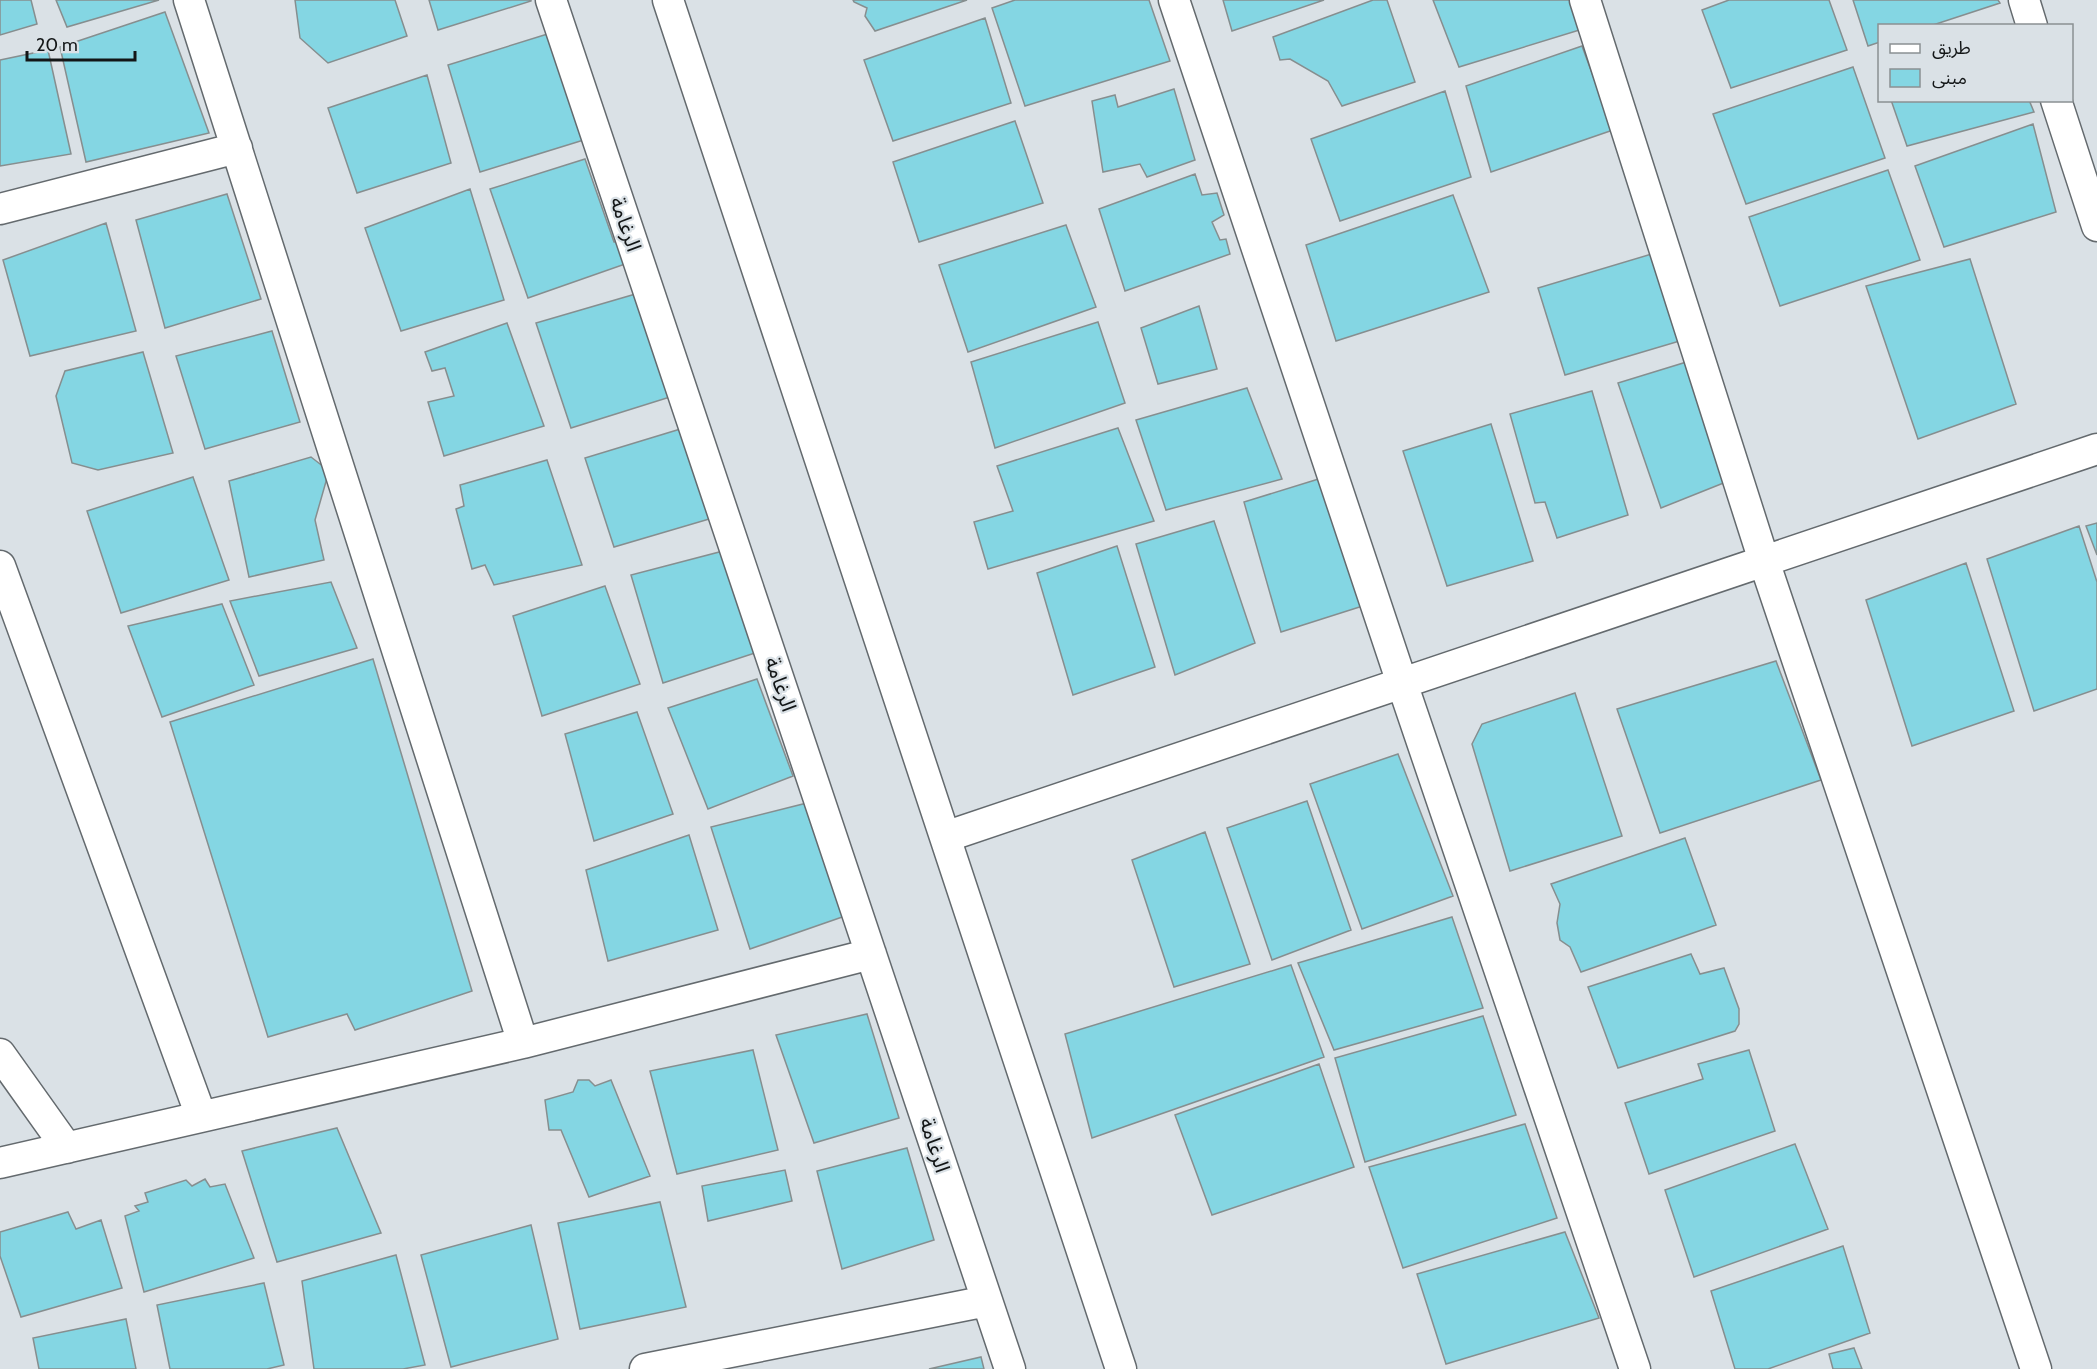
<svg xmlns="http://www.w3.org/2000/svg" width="2097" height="1369" font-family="Cabin,'Noto Sans Arabic',sans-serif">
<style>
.building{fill:#84d6e3;stroke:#868e8f;stroke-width:1.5}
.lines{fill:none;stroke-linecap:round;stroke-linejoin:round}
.street-casing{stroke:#646a6e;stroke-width:33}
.street{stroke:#fff;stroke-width:30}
.labels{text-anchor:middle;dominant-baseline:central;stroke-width:4.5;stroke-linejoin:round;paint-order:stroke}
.street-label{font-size:21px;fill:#131617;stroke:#dae1e6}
</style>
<rect width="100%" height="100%" fill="#dae1e6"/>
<path class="building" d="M0 0H31L37 24 0 35Z
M56 0H159L67 27Z
M295 0H395L407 36 328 63 300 38Z
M429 0H531V1L438 30Z
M853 0H967L875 31 865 16 867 8 854 2Z
M1015 0H1149L1170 61 1025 106 992 8Z
M1223 0H1324L1232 31Z
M1373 0H1387L1415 82 1342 106 1328 81 1290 59 1280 60 1273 37Z
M1433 0H1577L1586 28 1459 67Z
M1729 0H1829L1847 50 1731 88 1702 10Z
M1853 0H1998L2000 3 1930 26H1880V42L1868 46Z
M165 12 209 133 86 162 60 47Z
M985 18 1011 103 893 141 864 60Z
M554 32 587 139 480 172 448 65Z
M1582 46 1613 130 1491 172 1466 86Z
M48 50 71 154 0 166V60Z
M1853 67 1885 158 1746 204 1713 114Z
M427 75 451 163 357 193 328 108Z
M1174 89 1195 160 1147 177 1140 164 1103 172 1092 101 1115 95 1118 107Z
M1445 91 1471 177 1340 221 1311 139Z
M1891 100H2029L2034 112 1907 146Z
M1015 121 1043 203 919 242 893 162Z
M2033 124 2056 212 1944 247 1915 166Z
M585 159 614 242H624L628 263 528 298 490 189Z
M1888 170 1920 260 1780 306 1749 217Z
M1195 174 1202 195 1217 193 1224 215 1212 222 1220 240 1226 239 1230 254 1125 291 1099 209Z
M470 189 504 300 401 331 365 228Z
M227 194 261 299 165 328 136 220Z
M1453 195 1489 292 1336 341 1306 245Z
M106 223 136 331 30 356 3 260Z
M1066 225 1096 307 968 352 939 265Z
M1655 253 1683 340 1565 375 1538 288Z
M1970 259 2016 404 1918 439 1866 286Z
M639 293 670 397 571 428 536 323Z
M1199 306 1217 369 1158 384 1141 328Z
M1098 322 1125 403 995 448 971 362Z
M507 323 544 426 444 456 428 402 454 396 445 368 432 371 425 352Z
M272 331 300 422 205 449 176 356Z
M143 352 173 453 98 470 72 463 56 396 65 371Z
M1693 360 1731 480 1661 508 1618 383Z
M1247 388 1282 479 1166 510 1136 420Z
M1592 391 1628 515 1557 538 1545 502 1535 503 1510 414Z
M1491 424 1533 561 1447 586 1403 451Z
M687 427 716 517 614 547 585 458Z
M1118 428 1154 521 988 569 974 522 1013 511 997 466Z
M311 457 329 471 315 520 324 560 249 577 229 481Z
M547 460 582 565 494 585 485 565 472 569 456 509 464 506 460 485Z
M193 477 229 580 121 613 87 511Z
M1325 477 1369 604 1281 632 1244 502Z
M1214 521 1255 643 1175 675 1136 544Z
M2097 523V555L2086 526Z
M2079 526 2097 582V689L2034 711 1987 559Z
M1117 546 1155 667 1073 695 1037 573Z
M727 550 758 652 663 683 631 575Z
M1966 563 2014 711 1912 746 1866 600Z
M331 582 357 648 259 676 230 601Z
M605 586 640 684 542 716 513 616Z
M222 604 254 685 162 717 128 626Z
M373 659 472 991 355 1030 347 1014 268 1037 170 722Z
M1776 661 1821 780 1660 833 1617 709Z
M757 679 793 776 708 809 668 708Z
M1575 693 1622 836 1510 871 1472 744 1482 724Z
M637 712 673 814 594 841 565 734Z
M1398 754 1453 896 1362 929 1310 784Z
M1307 801 1351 930 1272 960 1227 828Z
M811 802 848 915 750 949 711 827Z
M1205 832 1250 964 1174 987 1132 860Z
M689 835 718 930 608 961 586 870Z
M1685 838 1716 925 1581 972 1570 947 1560 940 1557 923 1560 904 1551 884Z
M1452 917 1483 1008 1334 1050 1298 963Z
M1691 954 1700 974 1724 968 1739 1009V1024L1735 1031 1618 1068 1588 987Z
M1291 965 1324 1057 1092 1138 1065 1034Z
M867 1014 899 1118 814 1143 776 1035Z
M1483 1016 1516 1115 1365 1162 1335 1058Z
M753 1050 778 1150 677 1174 650 1071Z
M1749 1050 1775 1131 1649 1174 1625 1103 1703 1079 1698 1064Z
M1319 1064 1354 1167 1212 1215 1175 1115Z
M578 1080H589L595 1086 611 1080 650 1176 589 1197 561 1130H549L545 1100 573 1092Z
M1525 1124 1557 1218 1403 1268 1369 1167Z
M337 1128 381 1233 277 1262 242 1151Z
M1795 1144 1828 1229 1694 1277 1665 1190Z
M907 1148 934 1240 842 1269 817 1171Z
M785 1170 792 1201 708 1221 702 1186Z
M205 1179 210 1187 225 1184 254 1258 144 1292 125 1216 139 1211 135 1206 148 1202 145 1193 186 1180 192 1186Z
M660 1202 686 1307 580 1329 558 1223Z
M68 1212 76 1229 101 1220 122 1288 21 1317 0 1256V1232Z
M531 1225 558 1339 451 1367 421 1255Z
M1565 1232 1599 1318 1446 1364 1417 1274Z
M1843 1246 1870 1333 1768 1369H1735L1711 1291Z
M396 1255 425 1365 403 1369H314L302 1281Z
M264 1283 284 1365 267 1369H170L157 1305Z
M126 1319 136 1369H39L33 1338Z
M1854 1348 1862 1369H1833L1829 1354Z
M981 1357 984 1369H929Z"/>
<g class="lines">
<defs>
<path id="street" d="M189 0 523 1043
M551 0 1010 1369
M668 0 1121 1369
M1174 0 1402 683 1635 1369
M1585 0 1764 561 2036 1369
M2024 0 2032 26
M2056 100 2097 226
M0 209 237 148
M0 566 201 1116
M945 837 2097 449
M0 1054 67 1148
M0 1163 523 1043 871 954
M645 1369 987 1301"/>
</defs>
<use href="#street" class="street-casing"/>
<use href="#street" class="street"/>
</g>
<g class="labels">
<g class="street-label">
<text transform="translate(626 224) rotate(71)">الرغامة</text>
<text transform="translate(781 684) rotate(71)">الرغامة</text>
<text transform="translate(935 1145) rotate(72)">الرغامة</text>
</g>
</g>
<rect x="1878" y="24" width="195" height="78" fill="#dae1e6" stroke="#8a9093" stroke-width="1.5"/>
<rect x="1890" y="44" width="30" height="9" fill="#ffffff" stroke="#8a9093" stroke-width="1.5"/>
<text x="1932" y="54" font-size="18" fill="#131617">طريق</text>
<rect x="1890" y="69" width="30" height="18" fill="#84d6e3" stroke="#8a9093" stroke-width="1.5"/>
<text x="1932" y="84" font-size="18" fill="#131617">مبنى</text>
<path d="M27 51v9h108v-9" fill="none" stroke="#131617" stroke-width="3"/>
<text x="36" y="51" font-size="18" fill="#131617" stroke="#dae1e6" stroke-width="4.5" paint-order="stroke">20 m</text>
</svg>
